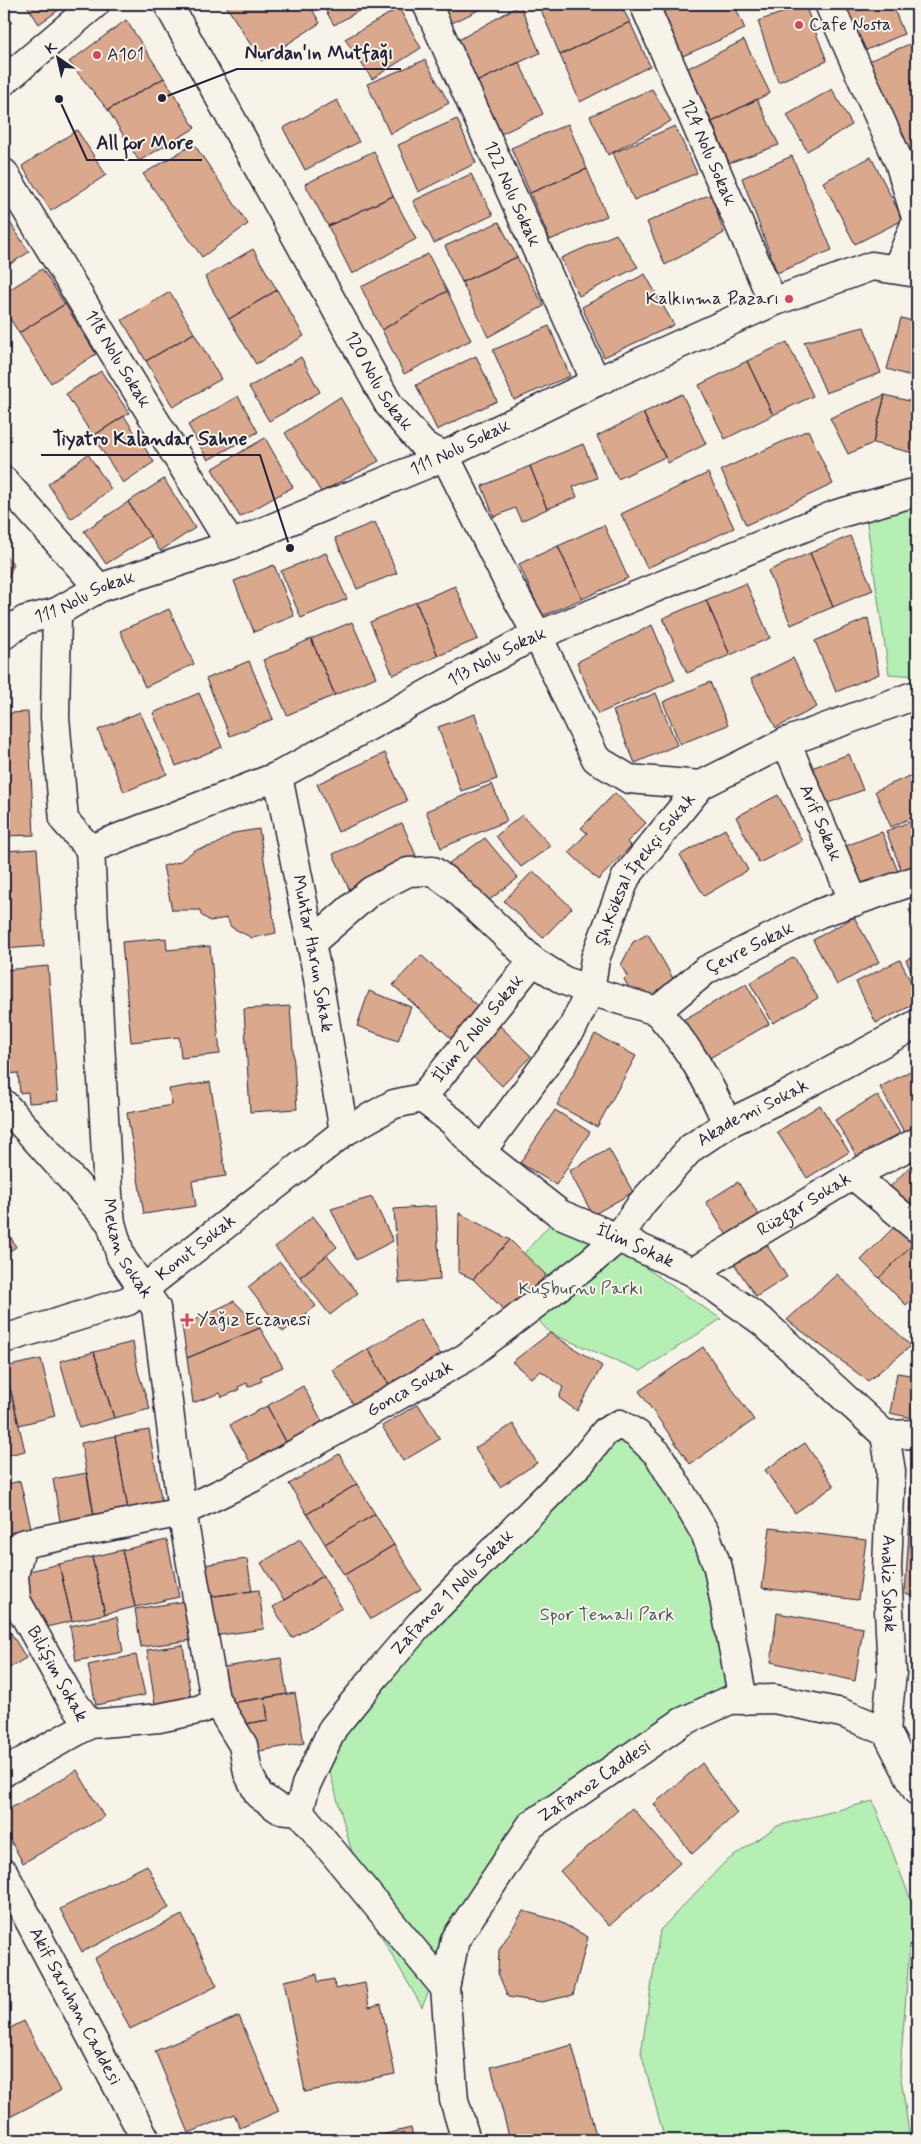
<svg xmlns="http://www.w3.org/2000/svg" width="921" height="2144" font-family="Mynerve,sans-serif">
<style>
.green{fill:#b5efb3;stroke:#6c8877}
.building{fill:#daa88d;stroke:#22223b}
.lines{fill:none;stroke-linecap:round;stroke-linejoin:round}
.minor-casing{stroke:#22223b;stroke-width:31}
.minor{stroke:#f7f3e8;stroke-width:28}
.poi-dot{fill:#d1495b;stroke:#f7f3e8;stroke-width:2}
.labels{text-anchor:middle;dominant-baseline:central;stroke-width:4;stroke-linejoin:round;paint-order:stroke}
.poi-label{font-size:18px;fill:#22223b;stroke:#f7f3e8;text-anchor:start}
.street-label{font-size:18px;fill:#22223b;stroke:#f7f3e8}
.park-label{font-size:18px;fill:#475559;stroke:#f7f3e8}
.leader{fill:none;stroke:#22223b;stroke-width:2}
.callout-dot{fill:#22223b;stroke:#f7f3e8;stroke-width:2}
.callout-label{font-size:19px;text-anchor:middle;font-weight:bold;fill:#22223b;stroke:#f7f3e8;stroke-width:4;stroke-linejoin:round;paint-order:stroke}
</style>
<rect width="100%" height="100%" fill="#f7f3e8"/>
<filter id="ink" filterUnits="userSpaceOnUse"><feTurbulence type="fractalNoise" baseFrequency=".02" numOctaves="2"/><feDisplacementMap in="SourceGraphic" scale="10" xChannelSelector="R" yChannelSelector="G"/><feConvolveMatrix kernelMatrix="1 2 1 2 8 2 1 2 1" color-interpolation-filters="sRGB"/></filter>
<g filter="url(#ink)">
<path class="green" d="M917 502V676L889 674 866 517Z
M562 1211 721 1319 641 1371 550 1333 501 1279Z
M629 1415 674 1465 739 1680 531 1813 478 1877 422 2007 369 1915 328 1765 370 1685 556 1500 596 1419Z
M873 1801 913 1906 900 2071 910 2140H665L641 2053 660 1930 724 1863 777 1826Z"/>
<path class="building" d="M26 4H67L39 24Z
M225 4H309L320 23 261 61Z
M322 4H371L334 25Z
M438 4H491L448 25Z
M555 4H620L630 22 560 55 541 10Z
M683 4H734L745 29 678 58 659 14Z
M841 4H892L904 34 857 54Z
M520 5 540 53 476 82 457 41Z
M805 5 827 61 778 82 758 21Z
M399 8 421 48 372 79 345 39Z
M4 18 13 21 4 29Z
M126 20 164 78 108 110 69 62Z
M630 22 650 66 580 102 560 55Z
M744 40 770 93 712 122 686 69Z
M917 41V146L903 155 866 62Z
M425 60 449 103 390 134 367 84Z
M519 62 543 114 501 134 476 82Z
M164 78 195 128 139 161 108 110Z
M652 89 671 121 608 155 590 116Z
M832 89 852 125 807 151 787 115Z
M757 99 779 145 729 163 712 122Z
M337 100 359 142 305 170 283 128Z
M457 119 476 163 418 192 398 145Z
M568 124 587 169 530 193 511 148Z
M675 126 697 173 634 200 613 153Z
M77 130 106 175 51 211 22 166Z
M194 144 248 224 202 257 143 174Z
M374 151 393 196 328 226 305 184Z
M792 156 832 250 777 273 742 178Z
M871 157 903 220 855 244 823 182Z
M587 169 607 216 550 240 530 193Z
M471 174 493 215 434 243 413 201Z
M711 194 724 233 665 265 647 222Z
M393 196 416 239 352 274 328 226Z
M4 213 29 252 4 268Z
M499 222 517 257 462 282 445 246Z
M616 234 638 267 579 296 561 258Z
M253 249 277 290 229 319 205 277Z
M428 254 447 291 382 330 361 287Z
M517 257 544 306 488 337 462 282Z
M42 269 65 304 19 333 4 309V293Z
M645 274 674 325 604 357 582 307Z
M277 290 304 336 256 364 229 319Z
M447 291 471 340 404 374 382 330Z
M170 292 194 333 146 361 122 320Z
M65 304 96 354 51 383 19 333Z
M901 318 917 322V378L887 369Z
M549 326 570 376 514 400 493 350Z
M864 327 881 373 826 393 804 342Z
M194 333 221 379 173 407 146 361Z
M787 342 813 396 773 415 747 361Z
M476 356 497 401 437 430 416 385Z
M301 357 320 392 269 421 249 387Z
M747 361 773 415 725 439 699 385Z
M101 371 129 413 93 436 66 394Z
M682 394 706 444 668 463 643 413Z
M885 395 917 403V454L873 443Z
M885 395 873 443 848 454 830 418Z
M238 396 258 432 208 460 188 425Z
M340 397 379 461 321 492 285 433Z
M643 413 665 457 618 479 597 436Z
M124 416 154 462 123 483 93 436Z
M808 430 833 484 746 525 721 470Z
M265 438 293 487 240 517 212 469Z
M583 444 597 478 573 487 577 497 547 509 530 466Z
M88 454 111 489 71 519 48 484Z
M530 466 547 509 521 521 515 508 494 517 482 486Z
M708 473 734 528 647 568 621 514Z
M164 479 195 528 160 551 128 502Z
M128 502 150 536 106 564 84 531Z
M375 522 397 573 357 589 335 538Z
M604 525 628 578 582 599 558 546Z
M850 536 873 590 833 607 810 553Z
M558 546 582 599 542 616 519 564Z
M326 553 347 599 301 618 281 571Z
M810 553 833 607 791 625 768 571Z
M4 555 14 564 4 586Z
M274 565 294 616 254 632 234 581Z
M746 583 770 638 730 655 706 600Z
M455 586 478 639 438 656 416 602Z
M706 600 730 655 687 673 663 618Z
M416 602 438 656 393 675 370 622Z
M169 609 194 664 145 687 120 631Z
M868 618 879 674 836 692 815 641Z
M352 622 376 677 335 695 311 639Z
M652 625 675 680 598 714 577 662Z
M311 639 335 695 287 715 263 660Z
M793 658 817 707 776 728 751 679Z
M249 661 273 719 230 736 206 679Z
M710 682 728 725 680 744 663 702Z
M199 693 222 747 176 766 153 713Z
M656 693 677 745 635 763 613 711Z
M28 712 34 835 4 836V717H10V713Z
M140 712 167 774 124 792 98 730Z
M475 714 497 779 461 791 438 727Z
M385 753 407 801 338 832 317 784Z
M849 754 863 790 823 805 809 769Z
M914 774 917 781V815L891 827 875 791Z
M492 784 507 821 441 848 426 811Z
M615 793 646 823 627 842 631 846 598 880 569 852 587 833 581 828Z
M778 795 802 841 759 863 736 817Z
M522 815 551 846 521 867 496 836Z
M917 819V874L905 879 886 831Z
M402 823 417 858 349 889 333 854Z
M259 829 276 933 252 938 231 927 227 918 210 921 201 915 200 910H172L163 866 179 862 195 850 215 845 234 833Z
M725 829 748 870 704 896 680 855Z
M882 832 901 879 862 895 843 847Z
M485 838 518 878 483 905 449 863Z
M37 849 44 946 4 949V851Z
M533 871 572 908 543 938 504 901Z
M917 906V924L909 910Z
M854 917 879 962 837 985 813 940Z
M648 934 679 989 646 1007 633 995 624 979 627 976 621 965 633 942Z
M166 938 167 950 210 946 220 1054 181 1058 179 1037 131 1042 122 942Z
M917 954V984L906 960Z
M421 955 482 1010 454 1041 393 985Z
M794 957 818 998 773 1023 750 983Z
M900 960 917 994V1003L876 1023 856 982Z
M48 966 58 1101 29 1103 28 1092 20 1093 18 1073 7 1074 6 1059H4V970Z
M746 984 769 1024 699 1064 676 1024Z
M369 991 411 1007 398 1041 357 1026Z
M290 1006 297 1109 250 1112 244 1009Z
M499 1025 531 1056 502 1086 470 1055Z
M595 1034 636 1056 597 1127 557 1105Z
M914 1069 917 1075V1128L905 1134 880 1087Z
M210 1082 226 1176 192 1181 196 1206 144 1214 127 1113 172 1105 169 1089Z
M877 1095 900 1133 858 1158 835 1120Z
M820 1105 849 1152 807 1178 777 1132Z
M555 1110 590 1132 556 1185 520 1163Z
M609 1149 633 1192 593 1215 569 1171Z
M917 1159V1213L890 1187Z
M738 1182 760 1217 728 1237 706 1202Z
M372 1197 393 1241 356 1260 331 1209Z
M436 1206 440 1280 399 1283 394 1209Z
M459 1213 510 1240 473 1279 458 1272Z
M313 1216 337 1247 300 1277 275 1247Z
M4 1225 16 1247 4 1255Z
M896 1225 914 1243 879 1278 861 1260Z
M510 1240 546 1275 508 1314 473 1279Z
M765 1242 787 1277 756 1297 733 1262Z
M914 1243 917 1247V1294L906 1305 879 1278Z
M327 1255 358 1293 330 1315 300 1277Z
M280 1262 316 1306 283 1332 248 1287Z
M837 1274 911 1346 868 1381 787 1320Z
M234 1301 260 1328 187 1358 182 1326Z
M420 1319 447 1365 396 1396 368 1349Z
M260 1328 283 1367 260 1377 262 1381 248 1387 247 1383 238 1387 239 1390 222 1397 220 1393 193 1403 187 1358Z
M550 1333 602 1366 577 1411 559 1398 563 1387 541 1371 531 1378 512 1362Z
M133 1342 138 1372 150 1409 114 1418 94 1352Z
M703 1347 754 1420 690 1464 639 1391Z
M368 1349 396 1396 360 1416 333 1370Z
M94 1352 114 1418 79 1428 60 1361Z
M41 1359 55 1416 19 1425 5 1367Z
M5 1367 25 1451 4 1456V1368Z
M897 1373 917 1376V1419L890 1413Z
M303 1386 329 1434 292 1453 267 1406Z
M418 1404 440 1439 403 1461 382 1426Z
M267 1406 292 1453 256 1473 230 1425Z
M513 1424 537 1463 500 1487 475 1448Z
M149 1430 164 1515 130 1521 115 1436Z
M115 1436 130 1521 96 1527 81 1443Z
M805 1443 834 1486 795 1513 765 1470Z
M339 1454 357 1484 307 1514 289 1484Z
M87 1473 96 1527 62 1533 53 1479Z
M20 1481 34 1540 4 1547V1485Z
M912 1483 917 1484V1597L905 1594Z
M357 1484 375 1514 325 1544 307 1514Z
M375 1514 394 1545 344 1575 325 1544Z
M770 1528 866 1540 858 1600 762 1588Z
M300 1539 323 1576 284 1600 261 1563Z
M167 1540 179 1597 135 1607 122 1550Z
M394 1545 421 1589 371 1619 344 1575Z
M122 1550 135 1607 105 1614 92 1557Z
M92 1557 105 1614 72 1621 59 1564Z
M247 1559 252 1591 207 1597 203 1565Z
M59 1564 72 1621 38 1629 25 1572Z
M323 1576 342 1608 292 1638 273 1607Z
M259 1590 264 1629 213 1636 207 1597Z
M187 1601 193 1640 141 1647 135 1609Z
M777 1613 863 1628 855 1681 771 1662Z
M117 1617 123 1652 76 1661 70 1626Z
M4 1621 26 1658 4 1671Z
M183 1645 192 1706 156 1711 147 1650Z
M914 1646H917V1669Z
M136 1655 145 1695 96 1705 88 1665Z
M281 1658 287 1694 230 1703 224 1667Z
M295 1693 304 1743 254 1752 233 1726 268 1720 265 1698Z
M265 1698 268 1720 233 1726 230 1703Z
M702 1763 737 1813 692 1854 654 1804Z
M77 1770 104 1817 23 1863 4 1829V1812Z
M632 1808 680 1863 609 1926 560 1871Z
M147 1865 169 1908 82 1952 60 1909Z
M523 1911 556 1920 588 1937 573 1995 541 2002 508 1997 498 1973 499 1950Z
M182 1915 217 1986 130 2029 95 1958Z
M317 1974 318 1982 334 1979 335 1989 365 1983 369 2007 381 2004 395 2074 305 2092 284 1981Z
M239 2016 279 2111 240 2128 234 2114 189 2133 155 2051Z
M24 2021 60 2091 4 2120V2031Z
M572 2045 596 2135 577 2140H510L491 2067Z
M411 2128 414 2140H360Z"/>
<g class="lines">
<defs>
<g id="minor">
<path id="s1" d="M168 4 389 405 424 446 445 456 510 586 538 636 596 759 629 779 701 785"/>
<path id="s2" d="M427 4 596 382"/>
<path id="s3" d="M644 4 773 302"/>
<path d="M829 4 899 162 917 221"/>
<path d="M4 81 95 4"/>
<path id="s4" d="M4 173 231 545"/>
<path d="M897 269 917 219"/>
<path d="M4 481 99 588"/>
<path d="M57 612 55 717 64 820 90 849"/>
<path id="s5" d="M4 635 25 620 57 612 99 588 231 545 427 464 596 382 773 302 872 266 917 273"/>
<path id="s6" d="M786 742 854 902"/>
<path id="s7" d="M278 776 317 973 344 1132"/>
<path id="s8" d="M90 849 278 776 522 642 837 514 909 494 917 495"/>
<path id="s9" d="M90 849 108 1194 111 1223 121 1257 156 1308 182 1512 215 1699"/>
<path id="s10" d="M311 943 371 891 408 872 433 871 453 886 533 961 563 980 590 991 657 1011 706 970 820 913 917 880"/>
<path d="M657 1011C689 1048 708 1079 727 1124"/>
<path id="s11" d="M422 1098 533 961"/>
<path d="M4 1104 111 1223"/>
<path id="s12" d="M481 1152 573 1027 590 991 595 959 626 877 701 785 786 742 913 696"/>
<path d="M853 1175 917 1228"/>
<path id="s13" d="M693 1272 853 1175 917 1142"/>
<path id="s14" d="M4 1339 128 1301 344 1132 394 1104 422 1098 452 1121 481 1152 560 1214 618 1238 693 1272 764 1323 885 1435 917 1434"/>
<path id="s15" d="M885 1435 891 1471 887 1568 892 1673 886 1731"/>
<path id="s16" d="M90 1724 69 1696 16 1600 14 1575 22 1544 182 1512 252 1478 465 1358 588 1264 618 1238 642 1203 691 1148 727 1124 787 1095 917 1024"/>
<path id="s17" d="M4 1772 90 1724 159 1718 202 1709 215 1699 243 1745 248 1773 259 1795 279 1809 299 1811 306 1785 333 1728 377 1674 420 1624 581 1462 605 1432 620 1424 637 1434 658 1454 705 1533 718 1568 743 1700"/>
<path d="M299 1811 445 1988"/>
<path id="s18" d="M4 1873 146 2140"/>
<path id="s19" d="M466 2140 454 2100 445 1988 455 1940 531 1825 682 1722 730 1700 774 1699 842 1713 886 1731 917 1791"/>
</g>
</defs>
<use href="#minor" class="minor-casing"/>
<use href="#minor" class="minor"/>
</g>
</g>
<g class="poi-dot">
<circle cx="799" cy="25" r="5"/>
<circle cx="97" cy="55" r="5"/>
<circle cx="789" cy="299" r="5"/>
<path d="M184.5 1312.5h5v5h5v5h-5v5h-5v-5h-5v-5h5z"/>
</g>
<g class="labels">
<g class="poi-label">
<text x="809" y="25">Cafe Nosta</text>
<text x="107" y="55">A101</text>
<text x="779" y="299" text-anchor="end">Kalkınma Pazarı</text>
<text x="197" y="1320">Yağız Eczanesi</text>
</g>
<g class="street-label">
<text stroke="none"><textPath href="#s3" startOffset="162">124 Nolu Sokak</textPath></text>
<text stroke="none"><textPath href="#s2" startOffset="208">122 Nolu Sokak</textPath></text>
<text stroke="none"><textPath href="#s4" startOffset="218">118 Nolu Sokak</textPath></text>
<text stroke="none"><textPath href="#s1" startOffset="432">120 Nolu Sokak</textPath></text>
<text stroke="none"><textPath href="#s5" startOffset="495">111 Nolu Sokak</textPath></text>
<text stroke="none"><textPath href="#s5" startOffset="90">111 Nolu Sokak</textPath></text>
<text stroke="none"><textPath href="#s8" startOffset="451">113 Nolu Sokak</textPath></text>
<text stroke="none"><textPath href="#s6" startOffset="88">Arif Sokak</textPath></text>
<text stroke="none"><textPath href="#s12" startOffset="331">Şh.Köksal İpekçi Sokak</textPath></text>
<text stroke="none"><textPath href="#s10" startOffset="528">Çevre Sokak</textPath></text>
<text stroke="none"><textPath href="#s7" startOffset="181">Muhtar Harun Sokak</textPath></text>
<text stroke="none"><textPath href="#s11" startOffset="89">İlim 2 Nolu Sokak</textPath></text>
<text stroke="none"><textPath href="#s16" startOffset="1069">Akademi Sokak</textPath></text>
<text stroke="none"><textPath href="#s13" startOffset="130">Rüzgar Sokak</textPath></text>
<text stroke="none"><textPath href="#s9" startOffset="404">Mekan Sokak</textPath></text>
<text stroke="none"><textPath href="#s14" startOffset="752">İlim Sokak</textPath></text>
<text stroke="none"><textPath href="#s14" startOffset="216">Konut Sokak</textPath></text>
<text stroke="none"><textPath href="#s16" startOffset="624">Gonca Sokak</textPath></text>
<text stroke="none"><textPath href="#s15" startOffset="149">Analiz Sokak</textPath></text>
<text stroke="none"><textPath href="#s17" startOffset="650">Zafanoz 1 Nolu Sokak</textPath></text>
<text transform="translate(57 1674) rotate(61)">Bilişim Sokak</text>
<text stroke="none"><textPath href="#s19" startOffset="418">Zafanoz Caddesi</textPath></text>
<text stroke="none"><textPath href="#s18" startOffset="151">Akif Saruhan Caddesi</textPath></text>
</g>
<g class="park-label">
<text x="581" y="1289">Kuşburnu Parkı</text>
<text x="607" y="1615">Spor Temalı Park</text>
</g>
</g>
<path class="leader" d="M162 98L237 69H401M59 99L87 160H202M290 548L260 455H41"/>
<g class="callout-dot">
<circle cx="162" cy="98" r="5"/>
<circle cx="59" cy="99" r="5"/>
<circle cx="290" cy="548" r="5"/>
</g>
<g class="callout-label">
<text x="319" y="59">Nurdan'ın Mutfağı</text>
<text x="145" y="149">All for More</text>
<text x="150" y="445">Tiyatro Kalandar Sahne</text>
</g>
<rect width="921" height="2144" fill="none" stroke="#f7f3e8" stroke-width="20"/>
<rect x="10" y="10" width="901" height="2124" fill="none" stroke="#22223b" stroke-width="2" filter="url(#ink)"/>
<g transform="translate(58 58) rotate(326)" stroke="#f7f3e8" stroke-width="4" paint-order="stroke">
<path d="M0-4L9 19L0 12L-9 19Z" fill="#22223b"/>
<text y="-8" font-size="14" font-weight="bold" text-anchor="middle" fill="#22223b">K</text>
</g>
</svg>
